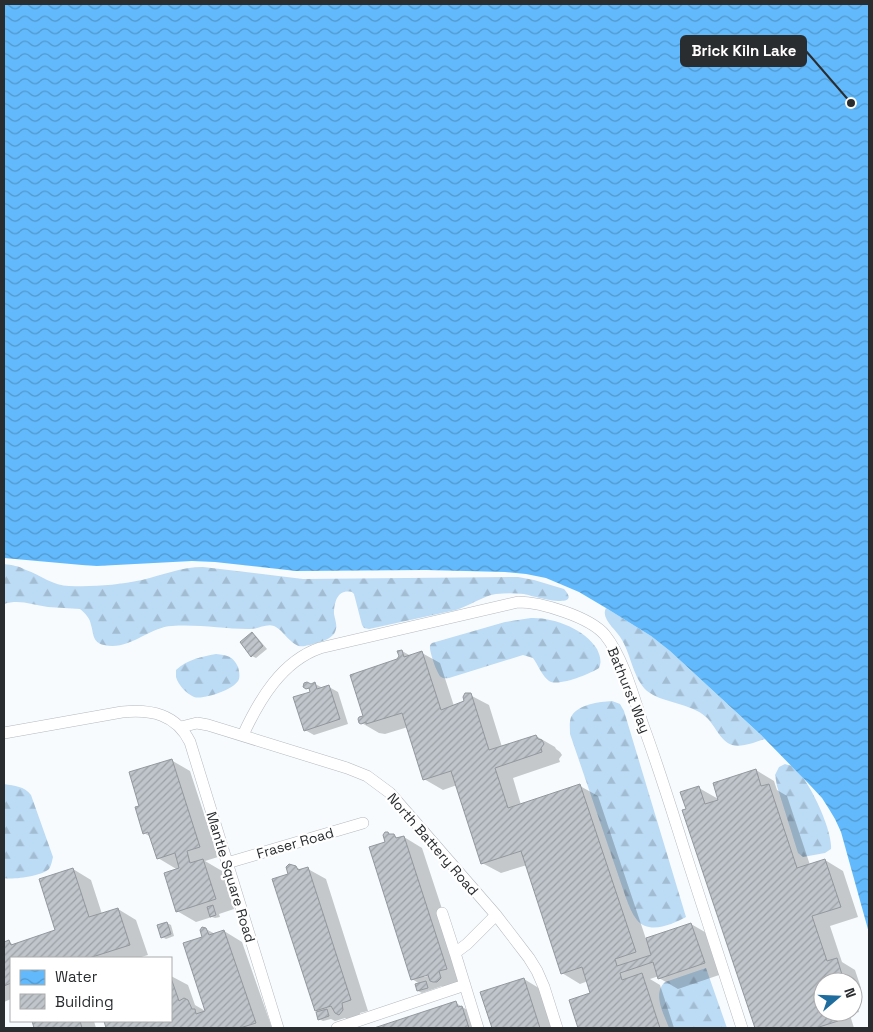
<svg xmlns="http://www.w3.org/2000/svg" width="873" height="1032" font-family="'Space Grotesk',sans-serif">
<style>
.forest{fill:url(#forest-firs)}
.water{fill:url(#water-waves)}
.shadow{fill:#0003;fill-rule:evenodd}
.building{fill:url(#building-hatch);stroke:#92989d}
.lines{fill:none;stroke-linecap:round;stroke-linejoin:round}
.lane-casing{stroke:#b4babf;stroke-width:12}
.lane{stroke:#fff;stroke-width:11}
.labels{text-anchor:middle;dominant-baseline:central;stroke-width:4.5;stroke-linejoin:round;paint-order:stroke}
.street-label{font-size:14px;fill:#2a2d2f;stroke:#fff}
.leader{fill:none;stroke:#2a2d2f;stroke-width:2}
.callout-dot{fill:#2a2d2f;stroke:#fff;stroke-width:2}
.callout{fill:#2a2d2f;stroke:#2a2d2f;stroke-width:2}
.callout-label{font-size:15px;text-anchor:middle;font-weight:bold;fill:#fff}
</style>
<defs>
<pattern id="forest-firs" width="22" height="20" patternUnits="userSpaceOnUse" patternTransform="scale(1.25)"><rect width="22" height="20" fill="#bcdbf4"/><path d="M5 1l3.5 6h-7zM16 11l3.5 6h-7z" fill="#a2bcd2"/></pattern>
<pattern id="water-waves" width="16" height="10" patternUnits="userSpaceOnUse" patternTransform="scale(1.25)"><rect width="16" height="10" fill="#62bafc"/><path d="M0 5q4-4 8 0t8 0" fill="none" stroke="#5198cc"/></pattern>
<pattern id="building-hatch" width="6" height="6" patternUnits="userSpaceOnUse" patternTransform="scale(1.25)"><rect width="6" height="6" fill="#bfc5cb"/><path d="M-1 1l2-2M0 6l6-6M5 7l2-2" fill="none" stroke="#9ba0a5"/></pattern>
</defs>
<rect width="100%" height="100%" fill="#f7fbfe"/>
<path class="forest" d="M4 564C12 565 19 566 26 570 40 575 54 586 69 586 94 587 118 585 142 580 163 575 181 567 203 567L303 579 518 577 534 580 564 589C585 612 529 595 524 594 515 593 505 593 496 594 483 596 469 606 456 610L369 629 364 628 362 625 354 594 352 592C338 589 334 601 334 614 335 620 338 626 335 632 332 640 314 644 305 646 292 649 285 631 274 626 266 623 257 630 248 629 223 629 198 624 172 626 149 627 129 651 104 645 92 642 94 634 91 625 90 618 85 613 80 609 69 608 59 608 48 607 32 605 20 599 4 604Z
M606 608 651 636 670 651 765 739C755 742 742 748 732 745 720 741 715 725 706 717 691 703 662 703 647 691 633 678 631 655 622 640 617 630 600 619 606 608Z
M531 618C553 617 585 629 597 649 600 656 602 661 599 668 590 674 558 687 549 681 542 676 538 665 533 658L523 655 449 678C446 678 444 679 441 677 437 674 429 651 430 646 430 645 431 644 432 643L505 622Z
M216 654C227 655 233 656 238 667 239 670 240 675 239 679 236 689 204 700 194 697 187 694 178 685 176 677 176 675 176 672 176 670 188 659 201 657 216 654Z
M612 701 620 704 624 711 686 917C673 924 649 935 637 920 632 914 629 906 626 898L570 734C570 728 569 723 571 717 578 704 599 702 612 701Z
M785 764C786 765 791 765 792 766 808 776 833 831 831 849L825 853 803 857 798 853 777 786 775 775 779 767Z
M4 784C15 786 24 786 31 795L53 857C52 861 51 866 49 869 42 876 13 880 4 878Z
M706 968 727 1028H669C664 1014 652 994 665 982Z"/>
<path class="water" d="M4 4H869V933L841 832 835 819 829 809 822 798 808 783 761 735 670 651 651 636 606 608 579 592 546 578 526 574 505 572 426 570 296 571 215 562 192 561 97 566 82 565 4 558Z"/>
<path class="shadow" d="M252 634 256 636 267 649 256 658 252 656Z
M402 651 411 656 422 653 440 663 454 706 465 702 470 695 489 705 502 747 536 736 555 747 556 749 560 752 562 755 559 759 560 762 513 778 521 805 580 786 598 796 646 939 691 924 710 935 722 974 678 989 659 978V976L650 979 660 985 674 1028H579L570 1000 591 994 588 981 580 984 562 973 527 865 501 873 482 863 457 785 443 790 424 779 408 727 385 734 379 733 360 722 365 717 398 660Z
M315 684 323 688 329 687 338 692 348 724 314 735 305 730 311 693 310 690 305 686Z
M171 760 190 771 218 857 205 861 222 871 234 909 219 914 220 917 215 918 212 917 196 922 177 911 178 870 158 858 151 837 144 833 141 806Z
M756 770 774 781 777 790 787 796 810 865 825 860 843 871 858 917 830 926 842 962 855 970 861 988 853 991V982H823V1012H853V993L859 1012 850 1015 854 1028H756L684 811 687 810 699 788 720 800Z
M390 835H392L399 839 404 837 422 848 465 979 457 982 459 989 450 991 442 986 422 993 418 991 420 984 412 979 386 843ZM434 974 424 977V975Z
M295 867 302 870 308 869 326 879 368 1011 360 1013 361 1021 354 1023 345 1018 335 1021 331 1019 323 1021 319 1019 320 1012 316 1010 290 875Z
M73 869 91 880 102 914 118 909 136 920 148 955 138 958H11V999L4 1002V943L9 942 14 945 57 931Z
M167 923 171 925 174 936 166 939 162 937Z
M206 929 215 934 224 931 242 942 272 1028H107L105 1021H171V976L188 985 195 1005 207 1012 204 938Z
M524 979 542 990 554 1028H493L482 992Z
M456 1003 480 1018 484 1028H378Z
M33 1021H94L96 1028H35Z"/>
<path class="building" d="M252 632 263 646 251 657 240 642Z
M402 650 404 657 422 651 441 710 464 701 463 697 465 693H471L489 750 536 735 538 739 542 740 544 744 541 748 542 752 495 768 508 808 580 784 636 952 615 959 617 966 651 955 646 938 691 923 705 963 658 979 653 962 620 973 622 980 642 973 660 1028H578L569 1000 590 993 582 967 561 974 521 851 481 864 451 771 423 780 402 713 366 724V722L361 724 359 723 358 719 359 717 363 716 350 675 397 659 399 656 397 651Z
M307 682 311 684 315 682 317 689 329 685 340 719 304 731 293 697 310 692 309 688 306 689 303 687 304 683Z
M172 759 200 847 187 851 190 863 203 859 216 899 176 912 164 873 179 868 175 853 157 859 148 832 143 834 135 807 139 806 129 772Z
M756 769 761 786 769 784 797 868 825 859 841 907 812 916 827 961 837 958 843 978 835 981V982H823V1012H835L838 1021 816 1028H755L682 810 686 809 680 792 699 786 705 804 718 800 713 783Z
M385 832H388L389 834H394L396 838 404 836 447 969 439 971 441 978 437 982H433L430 981 428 975 411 980 369 847 385 842 383 835Z
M289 864 296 866 298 870 308 867 351 1000 342 1003 343 1010 339 1015 335 1013 331 1006 315 1011 272 879 288 874 286 867Z
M73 868 89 917 118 908 130 945 89 958H11V983L4 986V942L9 940 11 945 55 930 39 879Z
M213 905 216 915 210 917 207 907Z
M167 922 171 934 161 938 157 925Z
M202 927 206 928 209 935 224 930 256 1023 240 1028H106L104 1021H171V978L179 1001 184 998 188 1000 192 1009H195L196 1014 205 1011 183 943 202 937 200 930Z
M524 978 540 1028H492L480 992Z
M426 981 428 988 417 991 415 984Z
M456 1001 458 1007 462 1006 469 1028H374Z
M327 1009 329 1016 318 1020 316 1012Z
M32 1021H80L82 1028H34Z"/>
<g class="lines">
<defs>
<path id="lane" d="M181 727 197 723 208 725 347 768 367 776 390 793 496 915 529 958 537 971 544 987 557 1028
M4 733 122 712C151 709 176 714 190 742L278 1028
M243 735C259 700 282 661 320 648L518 602C541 602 590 617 605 635 623 657 634 698 643 725 659 768 672 811 686 855 705 913 723 970 742 1028
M227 863 363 823
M442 913 455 953
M337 1028 465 985
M478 1028 455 953 467 944 496 915"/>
</defs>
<use href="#lane" class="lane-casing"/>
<use href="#lane" class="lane"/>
</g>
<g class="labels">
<g class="street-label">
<text transform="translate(629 690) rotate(68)">Bathurst Way</text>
<text transform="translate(295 843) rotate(-16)">Fraser Road</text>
<text transform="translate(433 844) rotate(49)">North Battery Road</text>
<text transform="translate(231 877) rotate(73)">Mantle Square Road</text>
</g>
</g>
<path class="leader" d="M851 103L806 51"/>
<circle class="callout-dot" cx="851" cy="103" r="5"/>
<rect class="callout" x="681" y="36" width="125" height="30" rx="5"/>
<g class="callout-label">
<text x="744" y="56">Brick Kiln Lake</text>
</g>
<rect width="873" height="1032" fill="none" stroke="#2a2d2f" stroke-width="10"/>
<rect x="10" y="957" width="162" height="65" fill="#ffffff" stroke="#aaabac"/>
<rect x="20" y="970" width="25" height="15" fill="url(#water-waves)" stroke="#aaabac"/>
<text x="55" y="982" font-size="15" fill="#2a2d2f">Water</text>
<rect x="20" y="994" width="25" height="15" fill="url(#building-hatch)" stroke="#aaabac"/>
<text x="55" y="1007" font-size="15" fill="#2a2d2f">Building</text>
<g transform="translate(838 997) rotate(71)"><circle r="24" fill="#ffffff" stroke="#aaabac"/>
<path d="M0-4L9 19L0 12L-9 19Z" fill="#1f6c9f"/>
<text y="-8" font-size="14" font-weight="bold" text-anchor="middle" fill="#2a2d2f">N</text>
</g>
</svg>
